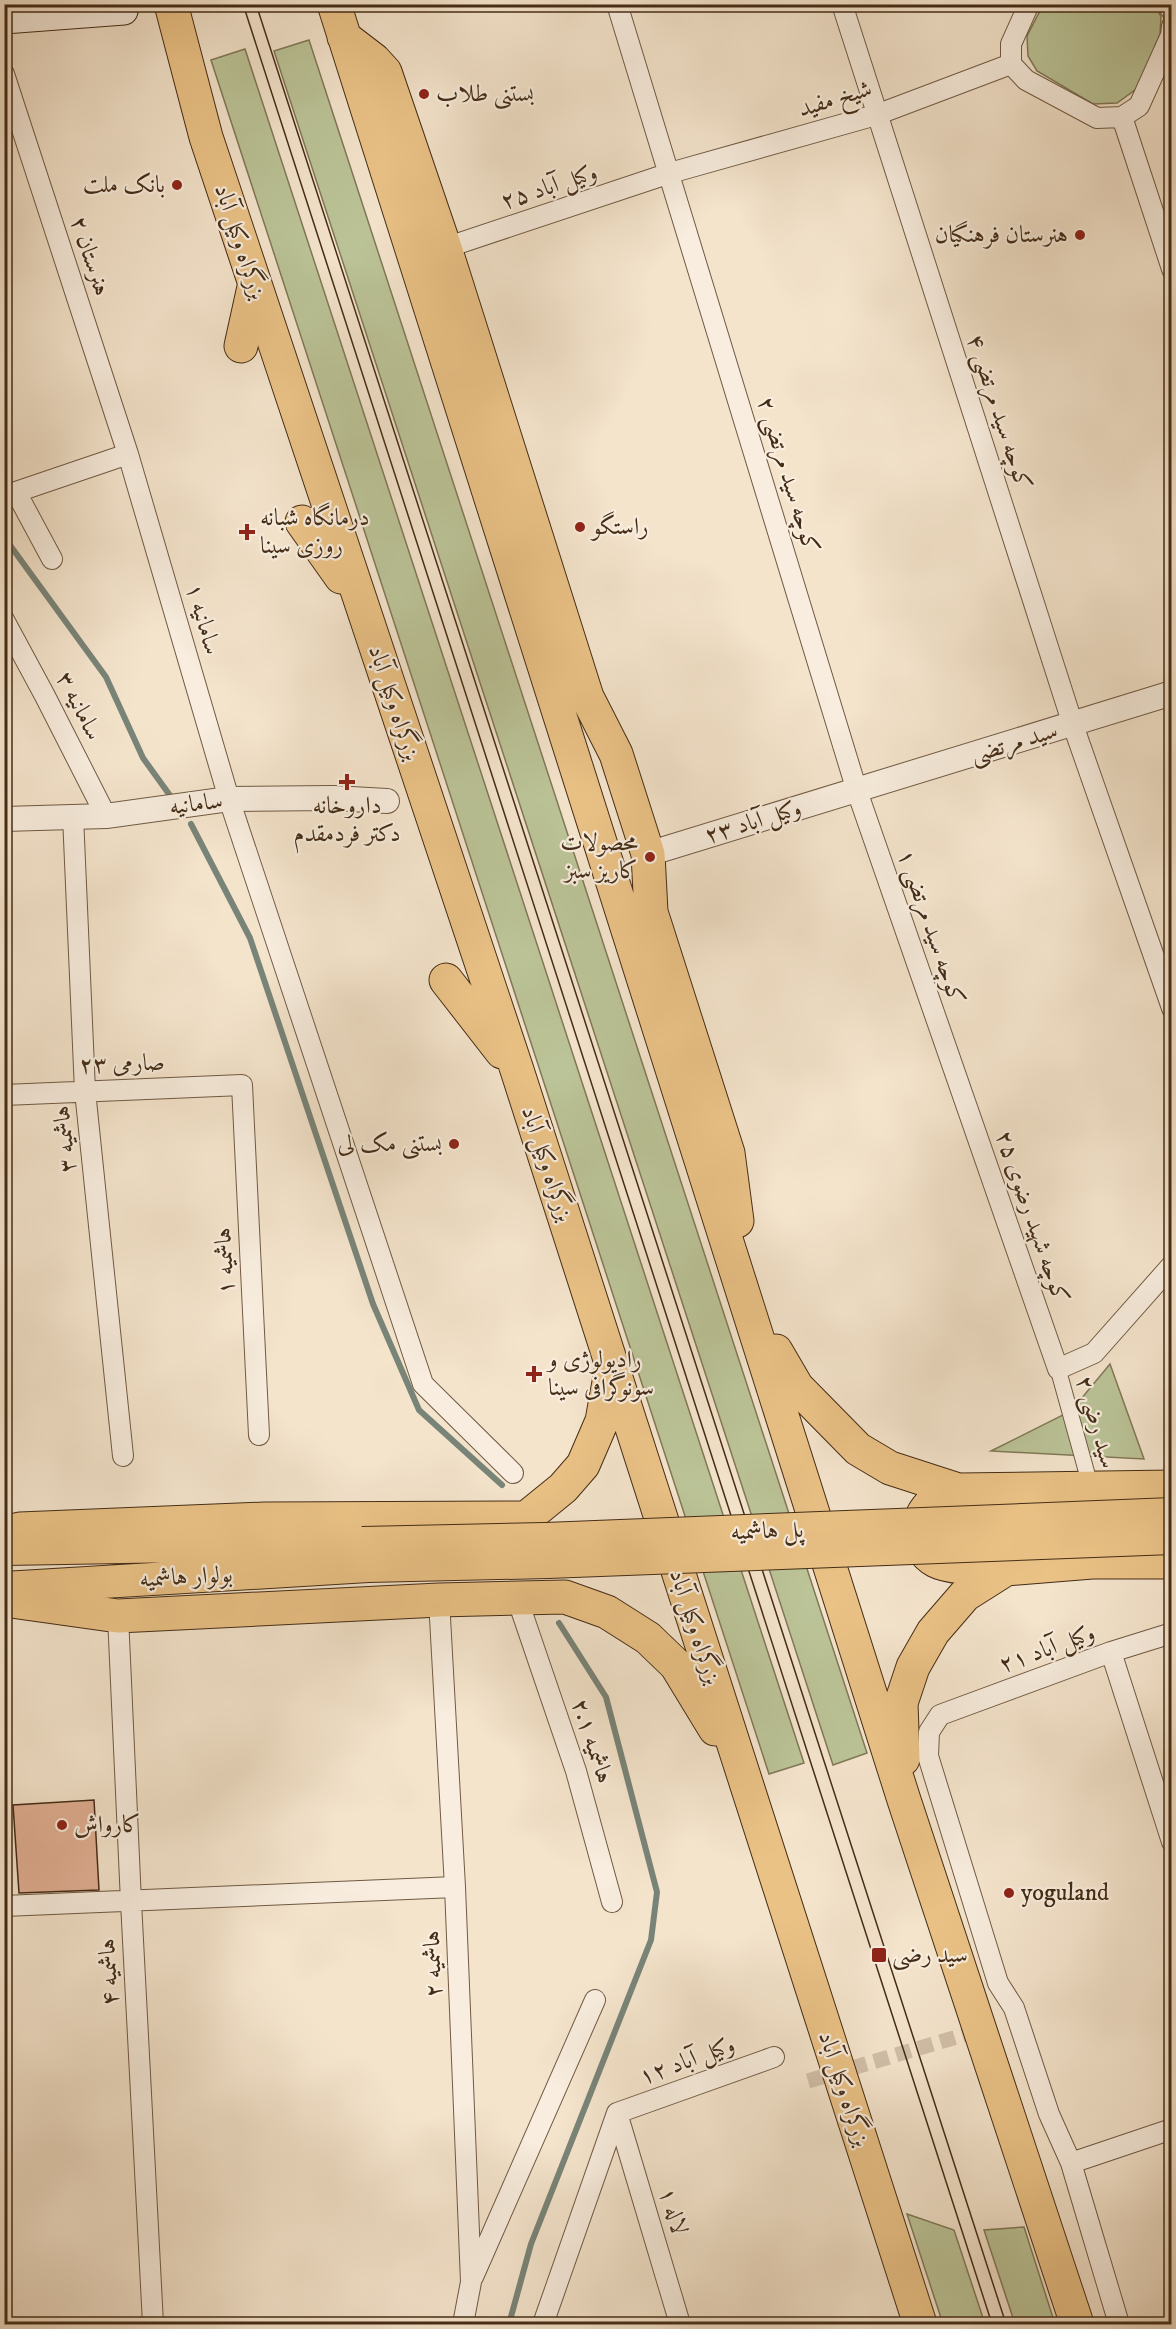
<svg xmlns="http://www.w3.org/2000/svg" width="1176" height="2329" font-family="'IM FELL DW Pica',Amiri,serif">
<style>
.green{fill:#bbc498;stroke:#807857;stroke-width:1.5}
.lines{fill:none;stroke-linecap:round;stroke-linejoin:round}
.stream{stroke:#798478;stroke-width:6}
.building{fill:#e1b095;stroke:#442c16;stroke-width:1.5}
.pedestrian-tunnel{stroke:#d1bfa8;stroke-width:15;stroke-dasharray:15 8;stroke-linecap:butt}
.pedestrian-casing{stroke:#705a44;stroke-width:17}
.minor-casing{stroke:#705a44;stroke-width:22}
.tertiary-casing{stroke:#705a44;stroke-width:26}
.secondary-casing{stroke:#442c16;stroke-width:29}
.primary-casing{stroke:#442c16;stroke-width:34}
.trunk-casing{stroke:#442c16;stroke-width:35}
.pedestrian{stroke:#f8edde;stroke-width:15}
.minor{stroke:#f8edde;stroke-width:20}
.tertiary{stroke:#f8edde;stroke-width:24}
.secondary{stroke:#f8edde;stroke-width:27}
.primary{stroke:#eac286;stroke-width:32}
.trunk{stroke:#eac286;stroke-width:33}
.tram{stroke:#442c16;stroke-width:1.5}
.primary-bridge-casing{stroke:#442c16;stroke-width:34;stroke-linecap:butt}
.primary-bridge{stroke:#eac286;stroke-width:32}
.poi-dot{fill:#8f2418;stroke:#f8edde;stroke-width:2}
.labels{text-anchor:middle;dominant-baseline:central;stroke-width:4.5;stroke-linejoin:round;paint-order:stroke}
.poi-label{font-size:24px;fill:#442c16;stroke:#f8edde;text-anchor:start}
.street-label{font-size:24px;fill:#442c16;stroke:#f8edde}
</style>
<rect width="100%" height="100%" fill="#f4e4cc"/>
<filter id="stains"><feTurbulence type="fractalNoise" baseFrequency=".00333" numOctaves="4"/><feColorMatrix values="0 0 0 0 .2 0 0 0 0 .09 0 0 0 0 .02 0 0 0 .5 -.17"/></filter>
<radialGradient id="worn" r=".72"><stop offset=".6" stop-color="#630" stop-opacity="0"/><stop offset="1" stop-color="#630" stop-opacity=".3"/></radialGradient>
<path class="green" d="M1043 5H1153L1161 16 1160 34 1139 87 1117 103 1093 104 1037 71 1028 56 1027 36Z
M309 40 867 1753 833 1765 274 51Z
M245 49 804 1763 769 1774 211 60Z
M1110 1364 1144 1459 991 1451 1071 1411Z
M907 2214 954 2230 985 2324H943Z
M1024 2227 1055 2324H1015L984 2230Z"/>
<g class="lines">
<path class="stream" d="M4 537 106 677 143 758 174 801
M191 824 250 938 373 1304 419 1410 502 1485
M509 2324 531 2244 651 1940 657 1892 606 1697 559 1623"/>
</g>
<path class="building" d="M94 1800 99 1890 19 1893 13 1805Z"/>
<g class="lines">
<path class="pedestrian-tunnel" d="M808 2081 984 2029"/>
<defs>
<path id="pedestrian" d="M1058 1369 1091 1488"/>
<path id="minor" d="M617 4 857 791 1058 1369 1094 1353 1172 1265
M842 4 1073 725 1172 1008
M1029 4 1011 44V64L1026 80 1097 118 1122 117 1139 106 1171 35 1172 26
M1167 4 1172 11
M4 74 128 454 229 799 423 1384 513 1473
M1122 117 1172 269
M445 248 670 173 876 115 1011 64
M52 559 16 492 128 454
M4 620 45 696 106 816
M73 816 85 1091 123 1456
M4 1095 242 1085 259 1435
M517 1598 576 1771 612 1902
M439 1600 455 1887 471 2282 463 2324
M118 1616 131 1902 153 2324
M1111 1652 1172 1842
M4 1906 455 1887
M617 2113 680 2324
M617 2113 774 2057
M1071 2163 1172 2129
M473 2277 595 2000
M543 2324 617 2113
M1119 2324 1071 2163 1049 2114 1014 2008 998 1983 928 1756 929 1732 940 1715 1111 1652 1172 1633"/>
<path id="tertiary" d="M4 819 106 816 229 799 333 798 387 801
M648 854 1172 693"/>
<path id="secondary" d="M4 20 124 11"/>
<path id="primary" d="M4 1549 362 1543
M4 1588 368 1566"/>
<path id="trunk" d="M171 4 206 137 517 1070 920 2324
M334 4 904 1800 1077 2324
M344 37 374 60 385 72 445 248 587 697 616 754 648 854 651 912 728 1153 737 1221
M241 346 254 287
M302 522 341 577
M446 980 502 1052
M776 1351 797 1387 858 1449 890 1468 958 1490 1172 1487
M958 1490C950 1494 940 1496 933 1502 914 1518 912 1548 936 1561 951 1569 988 1568 1006 1569
M4 1533 20 1529 265 1519 526 1518 563 1488 583 1465 602 1421 611 1371
M4 1600 118 1616 439 1600 565 1597 607 1612 648 1638 676 1665 715 1729
M903 1759 901 1703 913 1667 933 1632 965 1595 1006 1569 1092 1562H1172"/>
</defs>
<use href="#pedestrian" class="pedestrian-casing"/>
<use href="#minor" class="minor-casing"/>
<use href="#tertiary" class="tertiary-casing"/>
<use href="#secondary" class="secondary-casing"/>
<use href="#primary" class="primary-casing"/>
<use href="#trunk" class="trunk-casing"/>
<use href="#pedestrian" class="pedestrian"/>
<use href="#minor" class="minor"/>
<use href="#tertiary" class="tertiary"/>
<use href="#secondary" class="secondary"/>
<use href="#primary" class="primary"/>
<use href="#trunk" class="trunk"/>
<path class="tram" d="M243 4 992 2324
M256 4 1006 2324"/>
<defs>
<path id="primary-bridge" d="M362 1543 545 1539 1172 1514
M368 1566 548 1562 1172 1538"/>
</defs>
<use href="#primary-bridge" class="primary-bridge-casing"/>
<use href="#primary-bridge" class="primary-bridge"/>
</g>
<g class="poi-dot">
<circle cx="424" cy="94" r="6"/>
<circle cx="177" cy="185" r="6"/>
<circle cx="1080" cy="235" r="6"/>
<circle cx="580" cy="527" r="6"/>
<path d="M244 523h6v6h6v6h-6v6h-6v-6h-6v-6h6z"/>
<path d="M344 773h6v6h6v6h-6v6h-6v-6h-6v-6h6z"/>
<circle cx="650" cy="857" r="6"/>
<circle cx="454" cy="1144" r="6"/>
<path d="M531 1365h6v6h6v6h-6v6h-6v-6h-6v-6h6z"/>
<circle cx="62" cy="1825" r="6"/>
<circle cx="1009" cy="1893" r="6"/>
<rect x="871" y="1947" width="16" height="16" rx="3"/>
</g>
<g class="labels">
<g class="poi-label">
<text x="436" y="94">بستنی طلاب</text>
<text x="165" y="185" text-anchor="end">بانک ملت</text>
<text x="1068" y="235" text-anchor="end">هنرستان فرهنگیان</text>
<text x="260" y="518">درمانگاه شبانه<tspan x="260" dy="28">روزی سینا</tspan></text>
<text x="592" y="527">راستگو</text>
<text x="347" y="806" text-anchor="middle">داروخانه<tspan x="347" dy="28">دكتر فردمقدم</tspan></text>
<text x="638" y="843" text-anchor="end">محصولات<tspan x="638" dy="28">کاریز سبز</tspan></text>
<text x="442" y="1144" text-anchor="end">بستنی مک لی</text>
<text x="548" y="1360">رادیولوژی و<tspan x="548" dy="28">سونوگرافی سینا</tspan></text>
<text x="74" y="1825">کارواش</text>
<text x="1021" y="1893">yoguland</text>
<text x="892" y="1955">سید رضی</text>
</g>
<g class="street-label">
<text transform="translate(835 99) rotate(-17)">شیخ مفید</text>
<text transform="translate(549 187) rotate(-18)">۲۵ وکیل آباد</text>
<text transform="translate(240 242) rotate(72)">بزرگراه وکیل آباد</text>
<text transform="translate(90 256) rotate(72)">هنرستان ۲</text>
<text transform="translate(999 412) rotate(72)">کوچه سید مرتضی ۴</text>
<text transform="translate(788 475) rotate(73)">کوچه سید مرتضی ۲</text>
<text transform="translate(203 619) rotate(74)">سامانیه ۱</text>
<text transform="translate(394 703) rotate(72)">بزرگراه وکیل آباد</text>
<text transform="translate(79 706) rotate(63)">سامانیه ۳</text>
<text transform="translate(1014 743) rotate(-17)">سید مرتضی</text>
<text transform="translate(196 804) rotate(-7)">سامانیه</text>
<text transform="translate(753 822) rotate(-17)">۲۳ وکیل آباد</text>
<text transform="translate(931 927) rotate(71)">کوچه سید مرتضی ۱</text>
<text transform="translate(122 1064) rotate(-2)">صارمی ۲۳</text>
<text transform="translate(65 1139) rotate(-96)">هاشمیه ۳</text>
<text transform="translate(547 1164) rotate(72)">بزرگراه وکیل آباد</text>
<text transform="translate(1032 1217) rotate(71)">کوچه شهید رضوی ۲۵</text>
<text transform="translate(225 1261) rotate(-93)">هاشمیه ۱</text>
<text transform="translate(1096 1422) rotate(74)">سید رضی ۲</text>
<text transform="translate(767 1531) rotate(-2)">پل هاشمیه</text>
<text transform="translate(186 1577) rotate(-3)">بولوار هاشمیه</text>
<text transform="translate(695 1627) rotate(72)">بزرگراه وکیل آباد</text>
<text transform="translate(1047 1649) rotate(-20)">۲۱ وکیل آباد</text>
<text transform="translate(592 1741) rotate(72)">هاشمیه ۲.۱</text>
<text transform="translate(433 1964) rotate(-92)">هاشمیه ۲</text>
<text transform="translate(109 1972) rotate(-93)">هاشمیه ۴</text>
<text transform="translate(687 2061) rotate(-20)">۱۲ وکیل آباد</text>
<text transform="translate(844 2089) rotate(72)">بزرگراه وکیل آباد</text>
<text transform="translate(673 2211) rotate(73)">لاله ۱</text>
</g>
</g>
<rect width="1176" height="2329" fill="none" stroke="#f4e4cc" stroke-width="24"/>
<rect x="6" y="6" width="1164" height="2317" fill="none" stroke="#442c16" stroke-width="3"/>
<rect x="12" y="12" width="1152" height="2305" fill="none" stroke="#442c16" stroke-width="1.5"/>
<rect width="100%" height="100%" filter="url(#stains)"/>
<rect width="100%" height="100%" fill="url(#worn)"/>
</svg>
